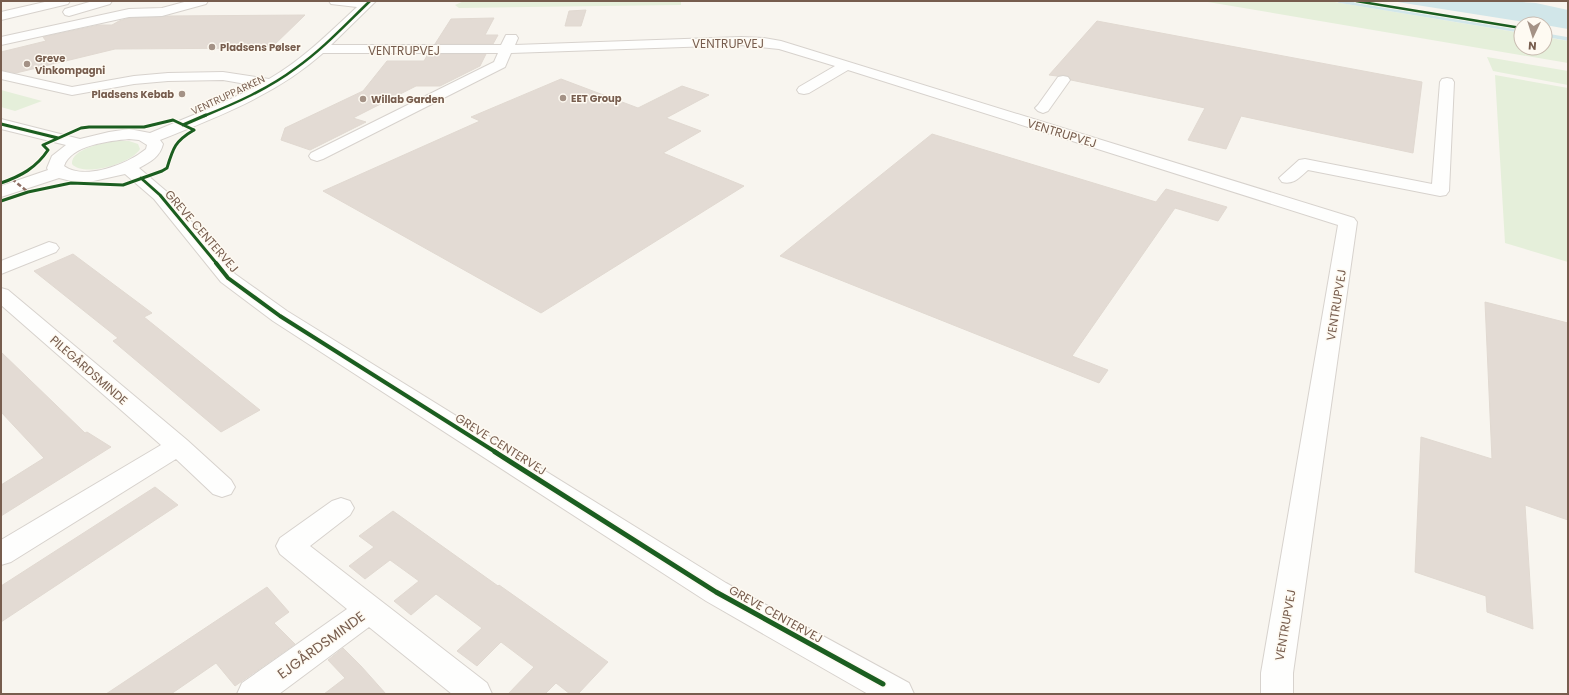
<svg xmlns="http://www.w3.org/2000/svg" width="1569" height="695" font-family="Poppins,sans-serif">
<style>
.green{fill:#e5efda}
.water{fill:#d1e6e9}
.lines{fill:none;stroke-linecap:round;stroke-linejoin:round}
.stream{stroke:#d1e6e9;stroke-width:3.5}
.building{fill:#e3dbd4;stroke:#e1d9d1}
.minor-casing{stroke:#d7d2cd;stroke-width:2}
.minor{fill:#fefefd;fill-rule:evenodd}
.quiet{stroke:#8d6e63;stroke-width:2.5;stroke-dasharray:4.5 2.5;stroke-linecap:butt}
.cycleway-far3-casing{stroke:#fefaf2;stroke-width:4}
.cycleway-far2-casing{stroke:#fefaf2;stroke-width:5}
.cycleway-far1-casing{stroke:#fefaf2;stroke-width:6}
.cycleway-casing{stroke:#fefaf2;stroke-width:8}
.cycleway-far3{stroke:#1b5e20;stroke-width:2.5}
.cycleway-far2{stroke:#1b5e20;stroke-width:3}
.cycleway-far1{stroke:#1b5e20;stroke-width:4}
.cycleway{stroke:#1b5e20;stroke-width:5}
.poi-dot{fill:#a49286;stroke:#fefaf2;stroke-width:1.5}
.labels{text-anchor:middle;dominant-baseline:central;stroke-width:3;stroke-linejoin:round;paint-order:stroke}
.far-poi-label{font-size:10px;font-weight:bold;fill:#775d4e;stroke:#fefaf2;text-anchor:start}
.far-street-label{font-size:10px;fill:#775d4e;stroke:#fefaf2}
.street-label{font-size:12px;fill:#775d4e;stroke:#fefaf2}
.near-street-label{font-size:14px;fill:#775d4e;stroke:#fefaf2}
</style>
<rect width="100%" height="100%" fill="#f8f5ef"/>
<path class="green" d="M464 1H681V5L459 8 455 5Z
M1202 1H1329L1521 33V48H1545V37L1568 41V63Z
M1487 57 1568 71V85L1493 71Z
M1495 75 1568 88V262L1505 243Z
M1 90 42 101 15 111 1 107Z
M114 141H129L138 144 140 149C132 163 84 178 72 164 71 149 103 143 114 141Z"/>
<path class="water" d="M1391 1H1507L1536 3 1568 10V29L1545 25V24H1537Z"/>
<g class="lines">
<path class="stream" d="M1339 1 1521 31
M1545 35 1568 39"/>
</g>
<path class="building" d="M586 10 581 26H565L569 11Z
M305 15 272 47H267L265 48 115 49 16 73 1 70V52L46 41 43 37 99 25H112L119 21 129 18 168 16Z
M494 18 485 35H498L493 44H435L451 19Z
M1097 21 1422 82 1413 153 1241 116 1226 149 1188 140 1205 108 1071 80 1068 76 1063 75 1057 76 1049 75Z
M428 54H486L480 66 440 86H416L353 118 366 122 310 150 281 140 285 128 363 91 387 61H424Z
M561 79 638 108 682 86 709 95 666 118 701 131 663 153 744 186 541 313 323 191 480 121 471 117Z
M932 134 1156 202 1166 189 1227 207 1218 221 1175 208 1072 356 1108 370 1099 383 780 256Z
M73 254 152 313 144 317 260 410 221 432 113 341 118 338 34 271Z
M1485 302 1568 323V520L1525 505 1533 629 1487 612 1486 596 1415 572 1421 437 1492 459Z
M1 352 85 433 87 432 111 447 1 516V485L44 458 1 412Z
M155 487 178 505 1 622V586Z
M393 511 498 586 499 585 608 662 578 694H570L556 683 545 694H508L534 667 501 642 477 666 457 651 482 628 436 594 411 615 394 601 419 581 390 560 365 579 349 566 374 547 359 536Z
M267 587 289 612 274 623 295 644 235 686 216 663 171 694H106Z
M343 648 361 666 386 694H324L345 678 328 660Z"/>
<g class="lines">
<defs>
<path id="minor" d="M49 1H70L68 4 1 20V12Z
M93 1H112L110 4 69 16 65 15 63 12 65 9Z
M188 1H208L206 4 162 16 129 17 1 45V37L129 9 162 8Z
M329 1H376L331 45H501L506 35H516L518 38 515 45 741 37 764 38 781 41 1354 218 1357 222 1293 673V694H1261V673L1338 225 848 70 809 93 804 94 799 93 797 90 799 87 835 66 779 49 741 45 511 53 505 67 323 159 317 161 311 159 309 156 311 153 494 62 498 53H323C276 95 217 117 160 140L163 144C160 157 150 162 139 168L166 191 235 274 287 311 726 583 909 683 914 694H868L706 601 273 321 221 282 154 199 125 174 89 182H75L59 178 1 197V186L48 170 47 168 52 156 66 145 1 129V119L80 139 109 132 129 129 150 133 220 104 258 86 223 80 168 81 134 84 72 95 1 79V71L72 87 134 76 168 73 223 72 269 79C302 60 329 33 357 7L331 4ZM129 139 139 140 147 145 146 149C128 164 85 181 64 166 71 145 109 141 129 139Z
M1063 76 1068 77 1070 80 1048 111 1043 113 1038 111 1035 108 1038 105 1058 77Z
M1447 78 1452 79 1454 82 1449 191 1446 195 1440 196 1308 170C1300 177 1294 185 1282 182L1279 178 1299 160 1305 159 1432 184 1440 82 1442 79Z
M49 242 56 244 59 248 56 252 1 274V261Z
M1 288 8 290 187 440 231 480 235 487 231 494 222 497 213 494 176 459 11 562 1 565V540L161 445 1 305Z
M341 498 350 501 354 508 350 515 310 546 487 683 492 694H452L369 627 279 694H237L242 683 347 609 280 554 276 546 280 538 332 501Z"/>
</defs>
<use href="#minor" class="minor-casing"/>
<use href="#minor" class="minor"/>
<path class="quiet" d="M12 179 28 192"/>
<defs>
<path id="cycleway-far3" d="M1356 1 1521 28
M204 116C236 103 268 89 296 68 323 49 346 24 370 1"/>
<path id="cycleway-far2" d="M1 124 58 138
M183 125 206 115
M141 178 160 195 217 264
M1 183C21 176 36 168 48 150L43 145 81 128 89 127H144L173 120 194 130
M1 201 28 192 71 183 123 185 162 171 167 168C173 148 175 141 194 130"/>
<path id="cycleway-far1" d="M216 263 228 278 280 316 497 453"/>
<path id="cycleway" d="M495 452 716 592 883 684"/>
</defs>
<use href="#cycleway-far3" class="cycleway-far3-casing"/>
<use href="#cycleway-far2" class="cycleway-far2-casing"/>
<use href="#cycleway-far1" class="cycleway-far1-casing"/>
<use href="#cycleway" class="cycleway-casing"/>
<use href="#cycleway-far3" class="cycleway-far3"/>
<use href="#cycleway-far2" class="cycleway-far2"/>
<use href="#cycleway-far1" class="cycleway-far1"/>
<use href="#cycleway" class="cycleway"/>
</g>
<g class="poi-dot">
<circle cx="212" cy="47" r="4"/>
<circle cx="27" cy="64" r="4"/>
<circle cx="182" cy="94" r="4"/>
<circle cx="563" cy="98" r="4"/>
<circle cx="363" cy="99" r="4"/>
</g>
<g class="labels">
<g class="far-poi-label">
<text x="220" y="47">Pladsens Pølser</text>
<text x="35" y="58">Greve<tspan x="35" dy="12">Vinkompagni</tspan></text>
<text x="174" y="94" text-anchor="end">Pladsens Kebab</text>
<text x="571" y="98">EET Group</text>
<text x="371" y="99">Willab Garden</text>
</g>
<g class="far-street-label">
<text transform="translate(228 95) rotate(-25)">VENTRUPPARKEN</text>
</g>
<g class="street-label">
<text x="728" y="43">VENTRUPVEJ</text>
<text x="404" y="50">VENTRUPVEJ</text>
<text transform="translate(1062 133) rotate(17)">VENTRUPVEJ</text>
<text transform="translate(202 231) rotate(49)">GREVE CENTERVEJ</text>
<text transform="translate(1336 305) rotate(-81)">VENTRUPVEJ</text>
<text transform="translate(89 370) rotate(41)">PILEGÅRDSMINDE</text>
<text transform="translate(501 444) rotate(32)">GREVE CENTERVEJ</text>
<text transform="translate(776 614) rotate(29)">GREVE CENTERVEJ</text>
<text transform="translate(1285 625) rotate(-80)">VENTRUPVEJ</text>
</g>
<g class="near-street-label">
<text transform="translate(321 645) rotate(-36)">EJGÅRDSMINDE</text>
</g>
</g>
<rect width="1569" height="695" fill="none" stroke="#775d4e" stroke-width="4"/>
<g transform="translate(1533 36) rotate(184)"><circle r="19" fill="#fefaf2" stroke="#c8bbb0"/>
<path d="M0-3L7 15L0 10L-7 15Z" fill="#a49286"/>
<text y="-6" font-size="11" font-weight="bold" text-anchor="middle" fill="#775d4e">N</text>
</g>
</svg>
